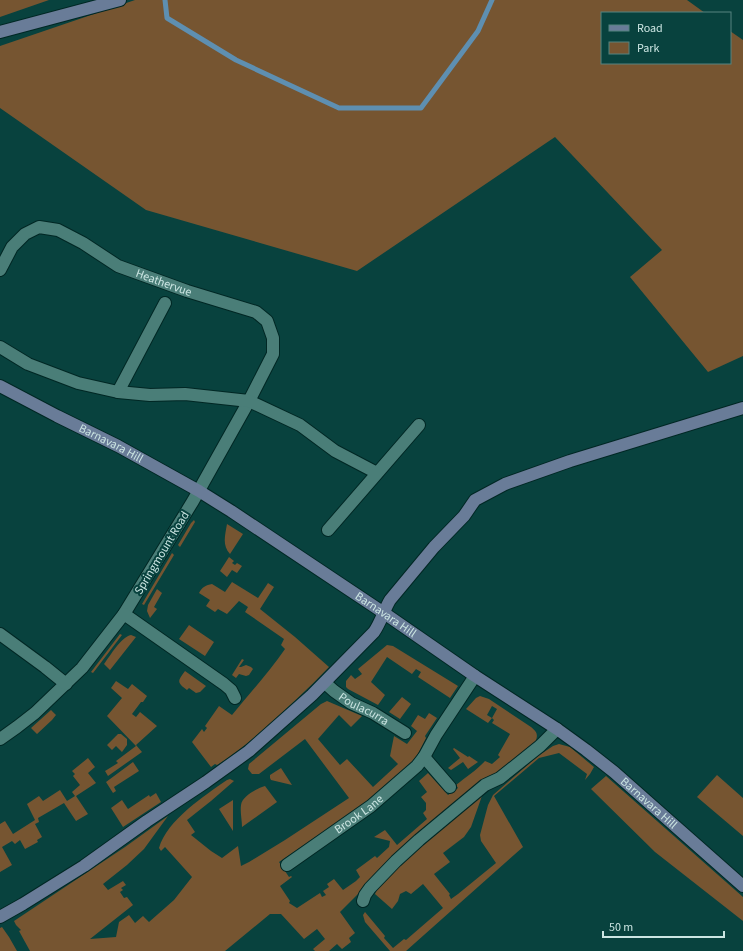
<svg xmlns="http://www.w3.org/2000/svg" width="743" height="951" font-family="'Source Sans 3',sans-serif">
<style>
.green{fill:#765531;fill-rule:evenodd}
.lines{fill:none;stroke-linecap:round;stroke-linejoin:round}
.stream{stroke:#5e8fb1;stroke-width:5}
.street-casing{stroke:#002724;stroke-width:14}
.secondary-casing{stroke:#002724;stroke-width:14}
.street{stroke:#4a7e78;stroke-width:12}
.secondary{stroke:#697c98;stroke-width:12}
.labels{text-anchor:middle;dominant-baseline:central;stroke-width:4;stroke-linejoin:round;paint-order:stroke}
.street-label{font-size:12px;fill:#cbe5e2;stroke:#08423e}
</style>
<rect width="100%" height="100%" fill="#08423e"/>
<path class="green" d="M0 0H49L0 17Z
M135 0H687L705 13H602V63H730V31L743 40V356L708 372 630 277 662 250 555 137 357 271 146 210 0 108V46Z
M194 520 195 522 180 547 178 545 191 523Z
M227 524 243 534 230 554C222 545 225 536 227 524Z
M172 553 174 555 144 605 142 604Z
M229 557 234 561 232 563 235 565 237 563 242 566 237 573 232 570 227 577 220 571Z
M232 582 258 598 268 583 274 587 260 609 295 637 329 667C308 689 286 709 264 729 249 742 234 755 217 765L215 764 211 767 192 742 202 729 204 732 207 728 205 726 219 706 232 715C250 693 269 672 285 649L281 645 284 639 245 612 248 607 239 601 227 614 218 609 215 612 206 606 210 600 199 593C202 587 206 585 212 584L225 592Z
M157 589 162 593 154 607 157 609 150 618 147 611 148 605Z
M189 625 214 642 205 656 179 639Z
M120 634 122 635 93 673 91 672Z
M131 635 136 637 110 670 104 664C110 656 121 637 131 635Z
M387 645 393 646 458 686 450 698 418 677 421 672 416 669 412 674 387 657 371 682 385 695 378 705 348 689 346 687V681L351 675 355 679 362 674 358 669Z
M242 659 244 660 239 667H241L246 665 251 667 253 669 249 675 246 676 239 674 236 678 232 675Z
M185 671 206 686 200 692 196 693 189 688 187 690C176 682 178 681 185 671Z
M116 681 128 689 132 684 147 696 143 702H141L132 714 136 717 140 712 157 726 136 745 142 752 108 776 105 771 118 763 116 761 136 746 107 716 122 698 111 688Z
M480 696 489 699 531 727C538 733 538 735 535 743L365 887 340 912 355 933 349 938 351 942 342 949 337 944 329 951H315L313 949 325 939 317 929 304 939 281 914H270L225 951H30L19 931 21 930 16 925 14 921 125 847 168 816 144 849 127 865 103 884 108 890 123 881 126 885 121 888 123 890 120 892 124 898 127 897 133 905 90 939 116 937 119 922 129 915 135 923 143 916 149 922 174 900 192 877 165 847 161 851 159 848C167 820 204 796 227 780L230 779 234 781 211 801 187 820 195 832 191 835 211 851 222 858 238 846 241 866 249 862 285 840 349 798 305 739 259 774H252L248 769 249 764 321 704 327 701 362 716 351 727 339 715 318 739 340 765 347 759 373 787 398 764 390 756 394 736 407 744 417 731 411 726 418 715 425 719 429 713 437 718 425 736 426 738 418 754 410 764 387 785 367 802 279 862 289 877 291 876 292 877 280 886 290 901 289 903 297 908 320 893 322 897 326 895 323 891 329 887 327 884 334 879 343 890 356 881 360 877 356 870 375 856 377 858 389 847 390 841 374 837 385 830 397 845 427 819 423 813 426 810V803L421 797 427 792 419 781 428 773 448 795 458 788 456 785C466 777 477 770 485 761L492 764 500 757 498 755 510 734 492 723 494 720 492 718 488 723 466 709 476 698ZM492 706 497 709 492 718 487 715Z
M402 697 411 704 400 719 389 712Z
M51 710 56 715 52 720 37 734 31 728Z
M118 734H121L127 739V745L122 752 116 746 112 750 107 745Z
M559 744 570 747 594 767 590 774 585 780 587 774 559 753 539 758 494 796 523 847 406 951H390L365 922 363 915 365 912 385 936 384 938 393 948 404 939 406 940 443 908 423 884 411 894 406 891 400 894 398 901 392 909 375 894C379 884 390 876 397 868 425 842 454 818 483 793L471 827 464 837 443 853 450 862 434 874 450 894 449 895 451 899 458 894 496 863 481 841 480 835 488 805 493 795 538 756 553 746Z
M454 748 468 757 469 756 478 762 468 769 463 762 451 770 448 768 460 758 453 749Z
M88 758 95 767 88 773 96 783 76 796 88 814 76 821 64 803 38 818 39 822 35 824 42 837 37 840 38 842 25 849 20 840 15 844 12 841 2 847 12 865 0 872V824L5 821 13 834 35 820 27 804 39 796 43 801 60 790 67 801 75 796 72 792 80 785 73 776 75 774 72 771Z
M133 762 139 771 114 787 116 791 113 793 106 782Z
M281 768 292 785 271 780 270 778V775Z
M717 775 743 798V836L697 797Z
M606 776 743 897V921L655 852 591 789Z
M265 786 277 802 242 827C242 820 240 812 241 805 242 796 258 788 265 786Z
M156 793 161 802 123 827 111 808 122 800 128 809 149 795 150 797Z
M233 800V831L219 809Z
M2 927 9 937 17 951H0V928Z"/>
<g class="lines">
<path class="stream" d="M165 0 167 18 236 60 339 108H421L478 31 492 0"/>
<defs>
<g id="street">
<path id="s1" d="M0 270 12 247 25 234 39 227 58 230 83 243 118 266 187 291 256 312 267 321 273 338V354L249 401 193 501 124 614 82 668 35 713 17 727 0 739"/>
<path d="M0 347 28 364 78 383 118 392 150 395 185 394 249 401 300 425 335 451 377 473"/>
<path d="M118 392 165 303"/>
<path d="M328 530 419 425"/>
<path d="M124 614 224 684 231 690 235 698"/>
<path d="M0 634 45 667 66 684"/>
<path id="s2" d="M325 683 334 691 351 703 373 713 405 733"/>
<path d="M424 757 450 787"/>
<path id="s3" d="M287 865 371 806 417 766 424 757 436 735 475 676"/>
<path d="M363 901 365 895 370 888 396 861 419 840 485 785 500 778 540 746 557 729"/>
</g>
<g id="secondary">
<path d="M0 32 120 0"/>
<path id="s4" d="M0 386 57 416 118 446 199 491 231 511 384 613 475 676 557 729 586 750 614 772 743 886"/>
<path d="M0 917 23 904 84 866 147 821 206 782 249 751 312 695 374 632C381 622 384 610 390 600L434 547 464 516 475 500 505 484 570 461 743 408"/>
</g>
</defs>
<use href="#street" class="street-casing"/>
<use href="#secondary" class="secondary-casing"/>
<use href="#street" class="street"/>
<use href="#secondary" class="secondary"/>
</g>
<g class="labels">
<g class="street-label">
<text stroke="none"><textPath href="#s1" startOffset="198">Heathervue</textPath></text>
<text stroke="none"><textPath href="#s4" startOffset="125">Barnavara Hill</textPath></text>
<text transform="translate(162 553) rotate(-59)">Springmount Road</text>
<text stroke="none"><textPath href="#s4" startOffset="449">Barnavara Hill</textPath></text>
<text stroke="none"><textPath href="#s2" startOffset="47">Poulacurra</textPath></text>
<text stroke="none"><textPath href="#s4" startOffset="773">Barnavara Hill</textPath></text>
<text stroke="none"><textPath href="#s3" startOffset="88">Brook Lane</textPath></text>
</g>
</g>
<rect x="601" y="12" width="130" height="52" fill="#08423e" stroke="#568380"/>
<rect x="609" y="25" width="20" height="6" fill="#697c98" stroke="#568380"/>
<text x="637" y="32" font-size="12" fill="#cbe5e2">Road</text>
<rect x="609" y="42" width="20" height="12" fill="#765531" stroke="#568380"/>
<text x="637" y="52" font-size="12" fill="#cbe5e2">Park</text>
<path d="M603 931v6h121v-6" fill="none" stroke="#cbe5e2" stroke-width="2"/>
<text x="609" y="931" font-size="12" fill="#cbe5e2" stroke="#08423e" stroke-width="3" paint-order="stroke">50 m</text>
</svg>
